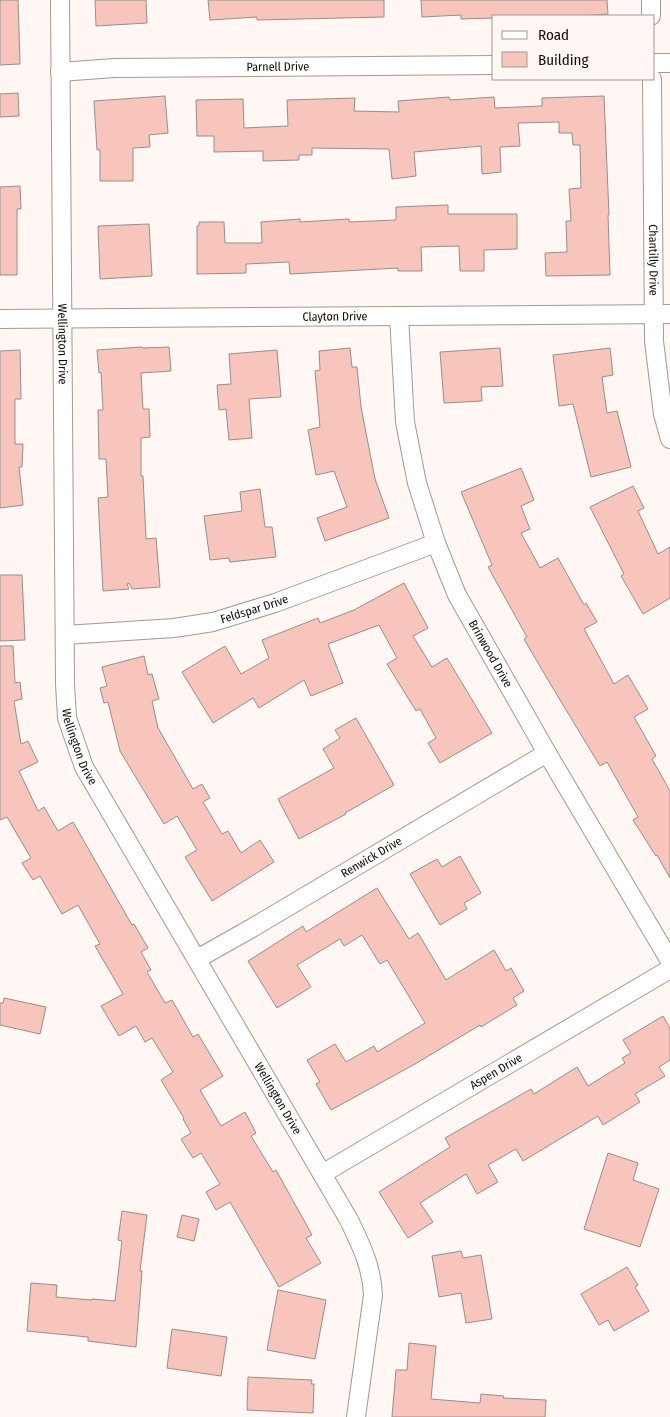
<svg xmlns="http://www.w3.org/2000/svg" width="670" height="1417" font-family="'Fira Sans Condensed',sans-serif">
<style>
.building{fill:#f7c5bc;stroke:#9a8d8b}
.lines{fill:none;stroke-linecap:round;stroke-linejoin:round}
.street-casing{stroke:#a49993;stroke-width:20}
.street{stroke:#fff;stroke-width:18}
.labels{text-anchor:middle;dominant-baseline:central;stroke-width:4;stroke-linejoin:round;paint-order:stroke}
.street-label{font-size:12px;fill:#0f0b09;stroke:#fef7f3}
</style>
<rect width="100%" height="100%" fill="#fef7f3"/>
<path class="building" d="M0 0H18L20 64 0 65Z
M95 0H146L147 23 96 26Z
M208 0H384V17L257 20V17L210 20Z
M421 0H607L608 14 581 16H494V18L461 19V15L422 17Z
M18 93 19 116 0 117V94Z
M165 96 168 133 149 135 150 147 133 148V181H100V150H97L94 101Z
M604 96 609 215H608L610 275 546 276 545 253 567 252 566 221H571L569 189 581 188 580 145H573L572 133H559V122L518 123 520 146 500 147 501 172 482 174 481 146 414 152 416 176 392 179 389 149 312 148V155H299V160L263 161V151L214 152V136H197L196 100 243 99 244 128 288 126 287 100 355 98 354 111 399 112 398 101 449 97 450 100 494 97 495 108 542 106V98Z
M20 186 21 209H17V275H0V187Z
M448 205V214H517V249L484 250V271H460L459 246 421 247 422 271H398V268L290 274 289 262 246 264V273L197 274V226H199V222H224L225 243H262L261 222 300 219V222L349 219V222L396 220V207Z
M149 224 152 276 100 279 98 226Z
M142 347V348L169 347 171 371 141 373 143 409H149L150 437 141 438V476H143L146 539 156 538 160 587 132 589 129 583 127 584 129 589 103 591 98 498 108 497 106 459H99L98 410H103L101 372 99 373 97 350Z
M350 348 352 367H357L361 407 375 479 389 518 325 541 317 518 347 507 334 471 316 475 308 430 320 427 315 371 320 370 319 351Z
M500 348 503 386 481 387 482 401 444 403 440 352Z
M610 348 613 375 602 377 607 413 617 411 631 467 591 477 573 404 559 406 553 355Z
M20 350 21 399H15V444H23L22 467H19L23 505 0 508V351Z
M277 350 281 397 249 399 252 438 229 440 226 409 219 410 217 385 231 384 229 354Z
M521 468 534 500 521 506 530 529 521 533 540 568 558 558 584 605 586 603 597 622 584 629 614 684 628 675 648 709 634 717 656 756 652 759 670 791V878L657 855 656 856 633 820 638 817 607 762 600 766 551 685 524 639 527 637 488 567 492 565 461 492Z
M633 486 644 508 638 511 658 554 670 547V598L643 614 621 576 624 574 590 507Z
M260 489 265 527H272L276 557 230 562 229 558 210 560 204 516 242 511 240 492Z
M0 575H22L25 640 0 641Z
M404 583 428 628 413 636 432 667 447 658 492 733 440 763 428 743 436 738 420 709 416 711 387 664 397 658 379 625 328 644 343 683 311 696 304 680 259 708 253 698 213 723 182 672 225 646 241 674 269 658 262 640 318 618 320 623 354 610Z
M0 646H13L15 683 20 682 22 699 14 701 21 744 28 741 38 762 19 771 38 811 44 807 58 831 73 822 132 925 134 924 148 948 141 952 151 970 147 972 165 1003 172 1000 193 1037 198 1034 223 1076 200 1090 221 1126 245 1112 256 1133 251 1136 273 1172 276 1170 312 1235 306 1238 321 1263 279 1287 230 1202 216 1210 206 1192 220 1184 201 1153 193 1158 181 1139 191 1133 183 1119 184 1118 161 1080 173 1072 152 1038 145 1042 136 1026 119 1036 101 1006 123 994 95 946 100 944 78 905 62 914 40 876 33 880 22 863 31 858 7 817 0 820Z
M144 656 148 675 152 674 159 699 152 701 158 728 193 789 202 784 210 798 203 802 222 834 228 831 241 853 260 840 274 862 212 901 185 857 197 850 177 816 164 824 120 751 108 702 104 703 100 688 107 686 102 667Z
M356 718 394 785 345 813 346 814 299 839 278 799 334 768 323 749 340 738 335 730Z
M460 856 481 893 464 903 467 909 440 925 410 874 437 859 442 867Z
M377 888 409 939 418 933 446 980 494 950 506 971 511 968 524 991 513 998 517 1005 481 1027 480 1025 415 1064 331 1110 316 1084 320 1082 307 1060 335 1044 346 1062 374 1046 377 1052 425 1023 387 960 380 964 362 935 344 946 340 939 297 965 311 987 277 1008 248 961 303 926 306 932Z
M4 998 46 1007 40 1034 0 1025V1003H3Z
M663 1016 670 1028V1060L659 1067 665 1076 635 1094 640 1102 603 1125 598 1116 523 1161 516 1149 488 1165 498 1182 477 1194 466 1174 420 1203 433 1222 408 1238 379 1192 450 1147 445 1138 531 1089 534 1094 577 1067 588 1086 625 1063 622 1058 631 1053 623 1040Z
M608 1153 638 1163 633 1180 659 1189 640 1247 584 1229Z
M122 1211 147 1215 140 1271H142L136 1347 88 1341V1337L27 1331 31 1283 57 1285 56 1297 92 1300V1299L115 1301 122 1241 118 1240Z
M182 1215 199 1219 194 1241 177 1237Z
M461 1251 463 1258 481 1255 492 1319 466 1323 461 1293 439 1297 432 1256Z
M627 1267 638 1285 635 1287 649 1311 614 1331 608 1320 599 1325 581 1294Z
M278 1290 326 1300 315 1359 267 1350Z
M172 1329 227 1337 221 1376 167 1368Z
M409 1343 436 1346 431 1399 480 1403 481 1394 504 1396 503 1398 546 1400 545 1417H392L396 1370H407Z
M248 1377 312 1380 311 1384H314L313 1413 247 1410Z"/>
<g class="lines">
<defs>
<g id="street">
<path id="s1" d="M60 0 65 684 67 718 84 767 349 1220C361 1245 372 1267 373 1295L356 1417"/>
<path d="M651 0V16"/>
<path d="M654 63H670"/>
<path id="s2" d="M60 72 114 68 494 65"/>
<path id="s3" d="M652 79 654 341 663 414 670 439"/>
<path id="s4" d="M399 316 405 422 417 483 436 543 457 595 547 753 670 961"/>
<path id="s5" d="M0 319 670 314"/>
<path id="s6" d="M65 635 174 628 213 622 275 603 436 543"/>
<path id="s7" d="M197 959 252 928 547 753"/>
<path id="s8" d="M322 1174 670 969"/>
</g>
</defs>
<use href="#street" class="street-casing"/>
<use href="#street" class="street"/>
</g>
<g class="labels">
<g class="street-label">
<text stroke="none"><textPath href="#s2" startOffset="218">Parnell Drive</textPath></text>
<text stroke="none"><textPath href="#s3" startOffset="181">Chantilly Drive</textPath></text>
<text stroke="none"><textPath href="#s5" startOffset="335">Clayton Drive</textPath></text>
<text stroke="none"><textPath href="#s1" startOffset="344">Wellington Drive</textPath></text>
<text stroke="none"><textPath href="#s6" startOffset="192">Feldspar Drive</textPath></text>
<text stroke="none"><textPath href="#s4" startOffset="355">Brinwood Drive</textPath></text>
<text stroke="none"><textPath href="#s1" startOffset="749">Wellington Drive</textPath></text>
<text stroke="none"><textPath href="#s7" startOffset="202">Renwick Drive</textPath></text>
<text stroke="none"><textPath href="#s8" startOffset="202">Aspen Drive</textPath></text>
<text stroke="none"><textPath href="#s1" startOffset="1154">Wellington Drive</textPath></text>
</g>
</g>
<rect x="492" y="15" width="162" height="65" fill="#fef7f3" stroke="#9e9995"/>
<rect x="502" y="31" width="25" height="8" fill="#ffffff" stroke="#9e9995"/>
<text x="538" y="40" font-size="15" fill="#0f0b09">Road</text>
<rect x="502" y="52" width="25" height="15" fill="#f7c5bc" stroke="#9e9995"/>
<text x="538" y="65" font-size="15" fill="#0f0b09">Building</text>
</svg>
